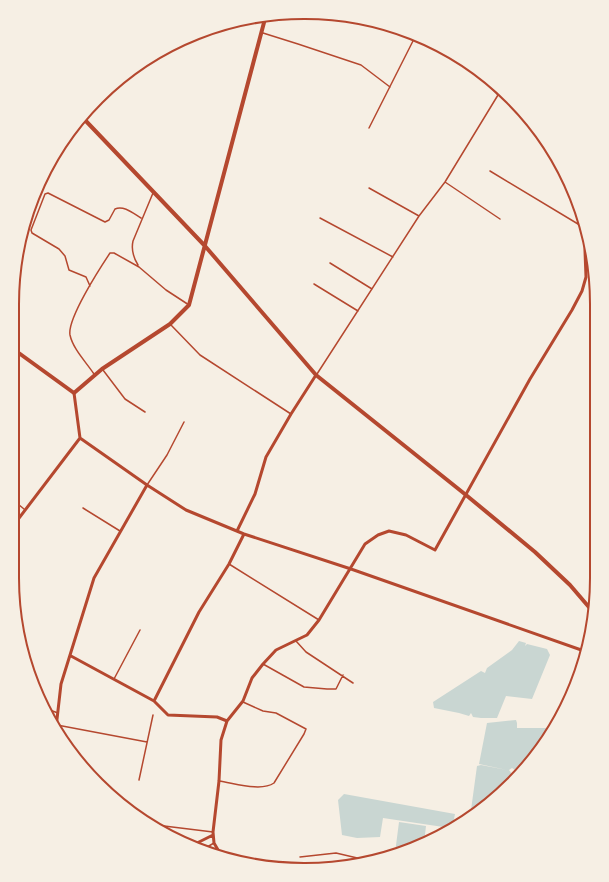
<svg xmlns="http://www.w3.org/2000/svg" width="609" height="882" font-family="'Fira Sans',sans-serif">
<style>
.water{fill:#c9d6d2}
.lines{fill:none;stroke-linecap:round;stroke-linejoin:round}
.path{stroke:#b5482f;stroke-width:1.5}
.service{stroke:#b5482f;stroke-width:1.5}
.minor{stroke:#b5482f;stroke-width:3}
.tertiary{stroke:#b5482f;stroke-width:4}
.rim{fill:none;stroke:#b5482f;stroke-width:2}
</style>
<rect width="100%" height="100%" fill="#f6efe4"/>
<path class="water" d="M519 641 526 643 525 646 527 644 547 649 550 655 532 699 506 696 497 718H481L473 717 471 713 469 716 459 713 434 708 433 702 481 671 485 673 487 668 512 650Z
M516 720 517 723V728H553L537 755 521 772 515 770 512 768 509 770 512 774 519 775 498 797 473 814 471 810 477 766 481 765 507 770 479 764 487 723Z
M344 794 455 814 453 824 450 828 383 818 380 837 357 838 342 835 338 800Z
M399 822 426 826 424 843 395 853Z"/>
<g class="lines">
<path class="path" d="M300 857 336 853 370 861"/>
<path class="service" d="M263 33 298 44 361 65 390 87
M450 52 480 76 498 95
M369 128 416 35
M490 171 583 227
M445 182 500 219
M369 188 419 216
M320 218 393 257
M330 263 372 289
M138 265C133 257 131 250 133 241L153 193
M314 284 358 311
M90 286 86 277 69 270 65 256 59 249 32 233 31 230 45 194 48 193 105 222 109 220 115 209C124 205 134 214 141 218
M171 325 200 355 291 414
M103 370 125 399 145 412
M94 374C86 362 73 349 70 335 67 319 100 268 110 253H114L139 267 166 290 189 305
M317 374 419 216 445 182 498 95 503 92
M147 485 167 455 184 422
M13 500 24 509
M83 508 120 531
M229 564 319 620
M296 641 306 652 353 683
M263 664 304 687 327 689H336L343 675
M114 679 140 630
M47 709 58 713
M57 725 147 742
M139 780 153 715
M219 781C234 783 261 792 274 783L304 734 306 729 276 713 263 711 243 702
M156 825 213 832
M202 850 214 843"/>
<path class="minor" d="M74 393 80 438 147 485 186 510 244 534 351 569 587 652
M13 526 80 438
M237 531 255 494 266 457 291 414 316 375
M71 656 154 701 168 715 217 717 227 721
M154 701 199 612 229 564 244 534
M56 728 61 684 94 578 147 485
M188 845H193L213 835
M221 855 214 843 213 832 219 781 221 740 227 721 243 701 252 678 263 664 276 650 307 635 319 620 365 544 378 535 389 531 406 535 435 550 530 379 572 310 582 291 586 277 585 251 586 238"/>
<path class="tertiary" d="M84 119 205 246 316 375 466 495 535 552 570 585 594 613
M16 351 74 393 102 369 170 324 189 305 266 15"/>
</g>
<path d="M0 0H609V882H0ZM304 19H305A285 285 0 0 1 590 304V578A285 285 0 0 1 305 863H304A285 285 0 0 1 19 578V304A285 285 0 0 1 304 19Z" fill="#f6efe4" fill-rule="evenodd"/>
<path class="rim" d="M304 19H305A285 285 0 0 1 590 304V578A285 285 0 0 1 305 863H304A285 285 0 0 1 19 578V304A285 285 0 0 1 304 19Z"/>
</svg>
